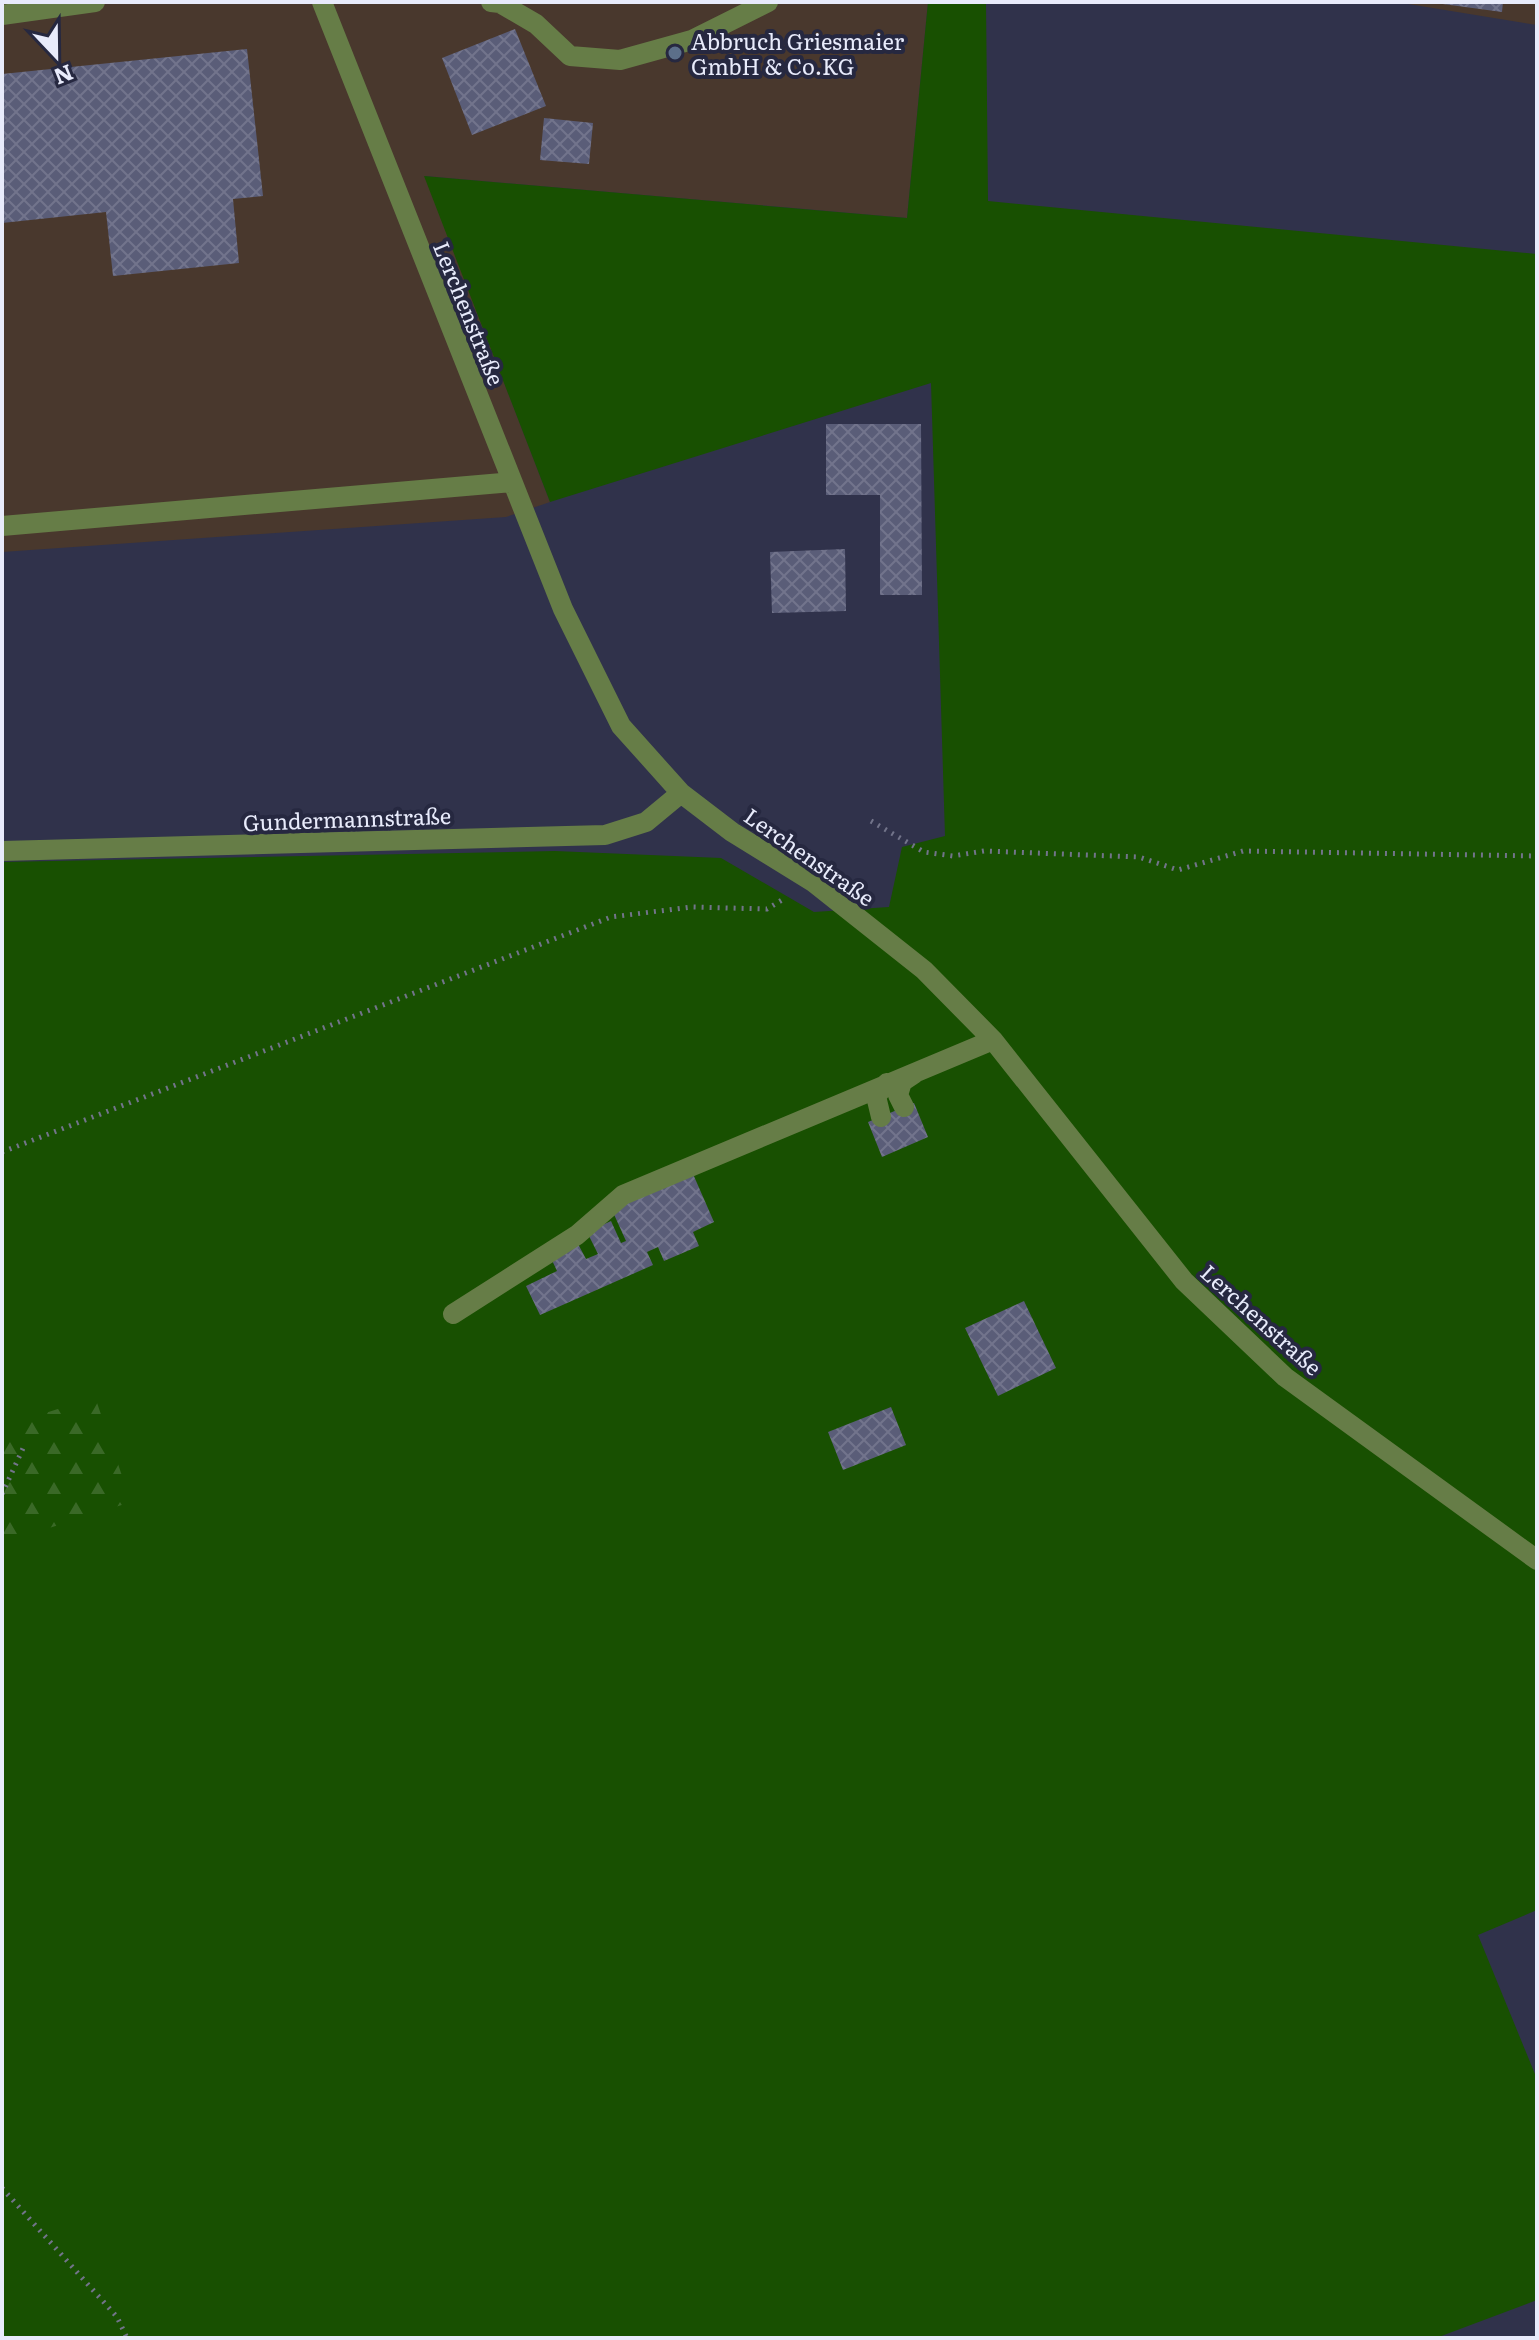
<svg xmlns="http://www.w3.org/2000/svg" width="1539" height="2340" font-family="Literata,serif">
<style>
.commercial{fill:#49382d}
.grass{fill:#185001}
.forest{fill:url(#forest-firs)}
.building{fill:url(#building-cross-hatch)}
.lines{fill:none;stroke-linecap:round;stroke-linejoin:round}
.path{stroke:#72748a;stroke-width:5;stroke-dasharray:2 6;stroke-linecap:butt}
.minor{stroke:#667d47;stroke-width:20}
.service-dot{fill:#5c6f8a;stroke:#262840;stroke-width:3}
.labels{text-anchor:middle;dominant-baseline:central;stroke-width:8;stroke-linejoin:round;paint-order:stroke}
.poi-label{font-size:22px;fill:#e8ebfb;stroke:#262840;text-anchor:start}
.street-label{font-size:22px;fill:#e8ebfb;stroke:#262840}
</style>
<defs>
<pattern id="forest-firs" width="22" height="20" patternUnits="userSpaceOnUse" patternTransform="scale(2)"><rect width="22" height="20" fill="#185001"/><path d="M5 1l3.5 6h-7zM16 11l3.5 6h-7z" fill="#3a6927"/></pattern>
<pattern id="building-cross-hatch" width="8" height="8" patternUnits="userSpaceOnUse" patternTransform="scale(2)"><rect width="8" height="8" fill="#5a5d78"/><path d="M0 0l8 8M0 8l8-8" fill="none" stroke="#72748c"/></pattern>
</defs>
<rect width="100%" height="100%" fill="#30324b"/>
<path class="commercial" d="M2 2H928L907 218 425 176 550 502 506 517 2 552Z
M1396 2H1537V25Z"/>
<path class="grass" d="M928 2H986L988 201 1537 254V1910L1478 1935 1537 2079V2300L1436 2338H2V862L555 851 721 858 814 912 889 907 902 847 945 836 931 383 550 502 424 176 907 218Z"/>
<path class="forest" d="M95 1397 131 1502 2 1543V1427Z"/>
<path class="building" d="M1428 2H1503L1502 12Z
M515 29 546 106 472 135 442 58Z
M247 49 263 196 233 199 239 263 113 276 106 212 2 223V74Z
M544 118 593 123 589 164 540 160Z
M826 424H921L922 595H880V495H826Z
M845 549 846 611 772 613 770 552Z
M914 1103 928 1137 882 1157 868 1122Z
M693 1174 714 1222 693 1232 699 1246 664 1261 658 1247 647 1252 653 1265 540 1315 526 1286 557 1271 550 1256 577 1242 586 1259 598 1254 587 1232 611 1221 621 1243 626 1241 612 1210Z
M1024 1301 1056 1368 998 1396 965 1328Z
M891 1407 906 1445 843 1470 828 1432Z"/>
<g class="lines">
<path class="path" d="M871 821 924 852 953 856 984 851 1139 857 1178 870 1243 851 1537 856
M2 1152 611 917 691 907 767 909 782 900
M2 1494 25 1444
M2 2188 117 2317 127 2338"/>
<path class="minor" d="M322 2 563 609 621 726 681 793 732 832 813 882 924 970 993 1040 1184 1281 1285 1377 1537 1560
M491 2 500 3 536 24 570 56 620 60 692 40 768 2
M2 15 95 2
M2 526 512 482
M2 851 605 835 646 822 681 793
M904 1107 898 1095 902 1082 914 1074
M881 1117 876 1096 887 1083
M453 1314 577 1235 623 1195 993 1040"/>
</g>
<circle class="service-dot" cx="675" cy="53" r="8"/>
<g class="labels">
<g class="poi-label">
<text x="691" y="40">Abbruch Griesmaier<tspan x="691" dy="25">GmbH &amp; Co.KG</tspan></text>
</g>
<g class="street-label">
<text transform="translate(470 313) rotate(68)">Lerchenstraße</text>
<text transform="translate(347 818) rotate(-2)">Gundermannstraße</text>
<text transform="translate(810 856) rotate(35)">Lerchenstraße</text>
<text transform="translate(1262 1319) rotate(42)">Lerchenstraße</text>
</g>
</g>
<rect width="1539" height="2340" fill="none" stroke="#e8ebfb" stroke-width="8"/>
<g transform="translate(56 56) rotate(158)" stroke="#262840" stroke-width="6" paint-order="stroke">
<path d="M0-6L14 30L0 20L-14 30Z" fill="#e8ebfb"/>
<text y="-12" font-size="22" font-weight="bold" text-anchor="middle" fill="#e8ebfb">N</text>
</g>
</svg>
